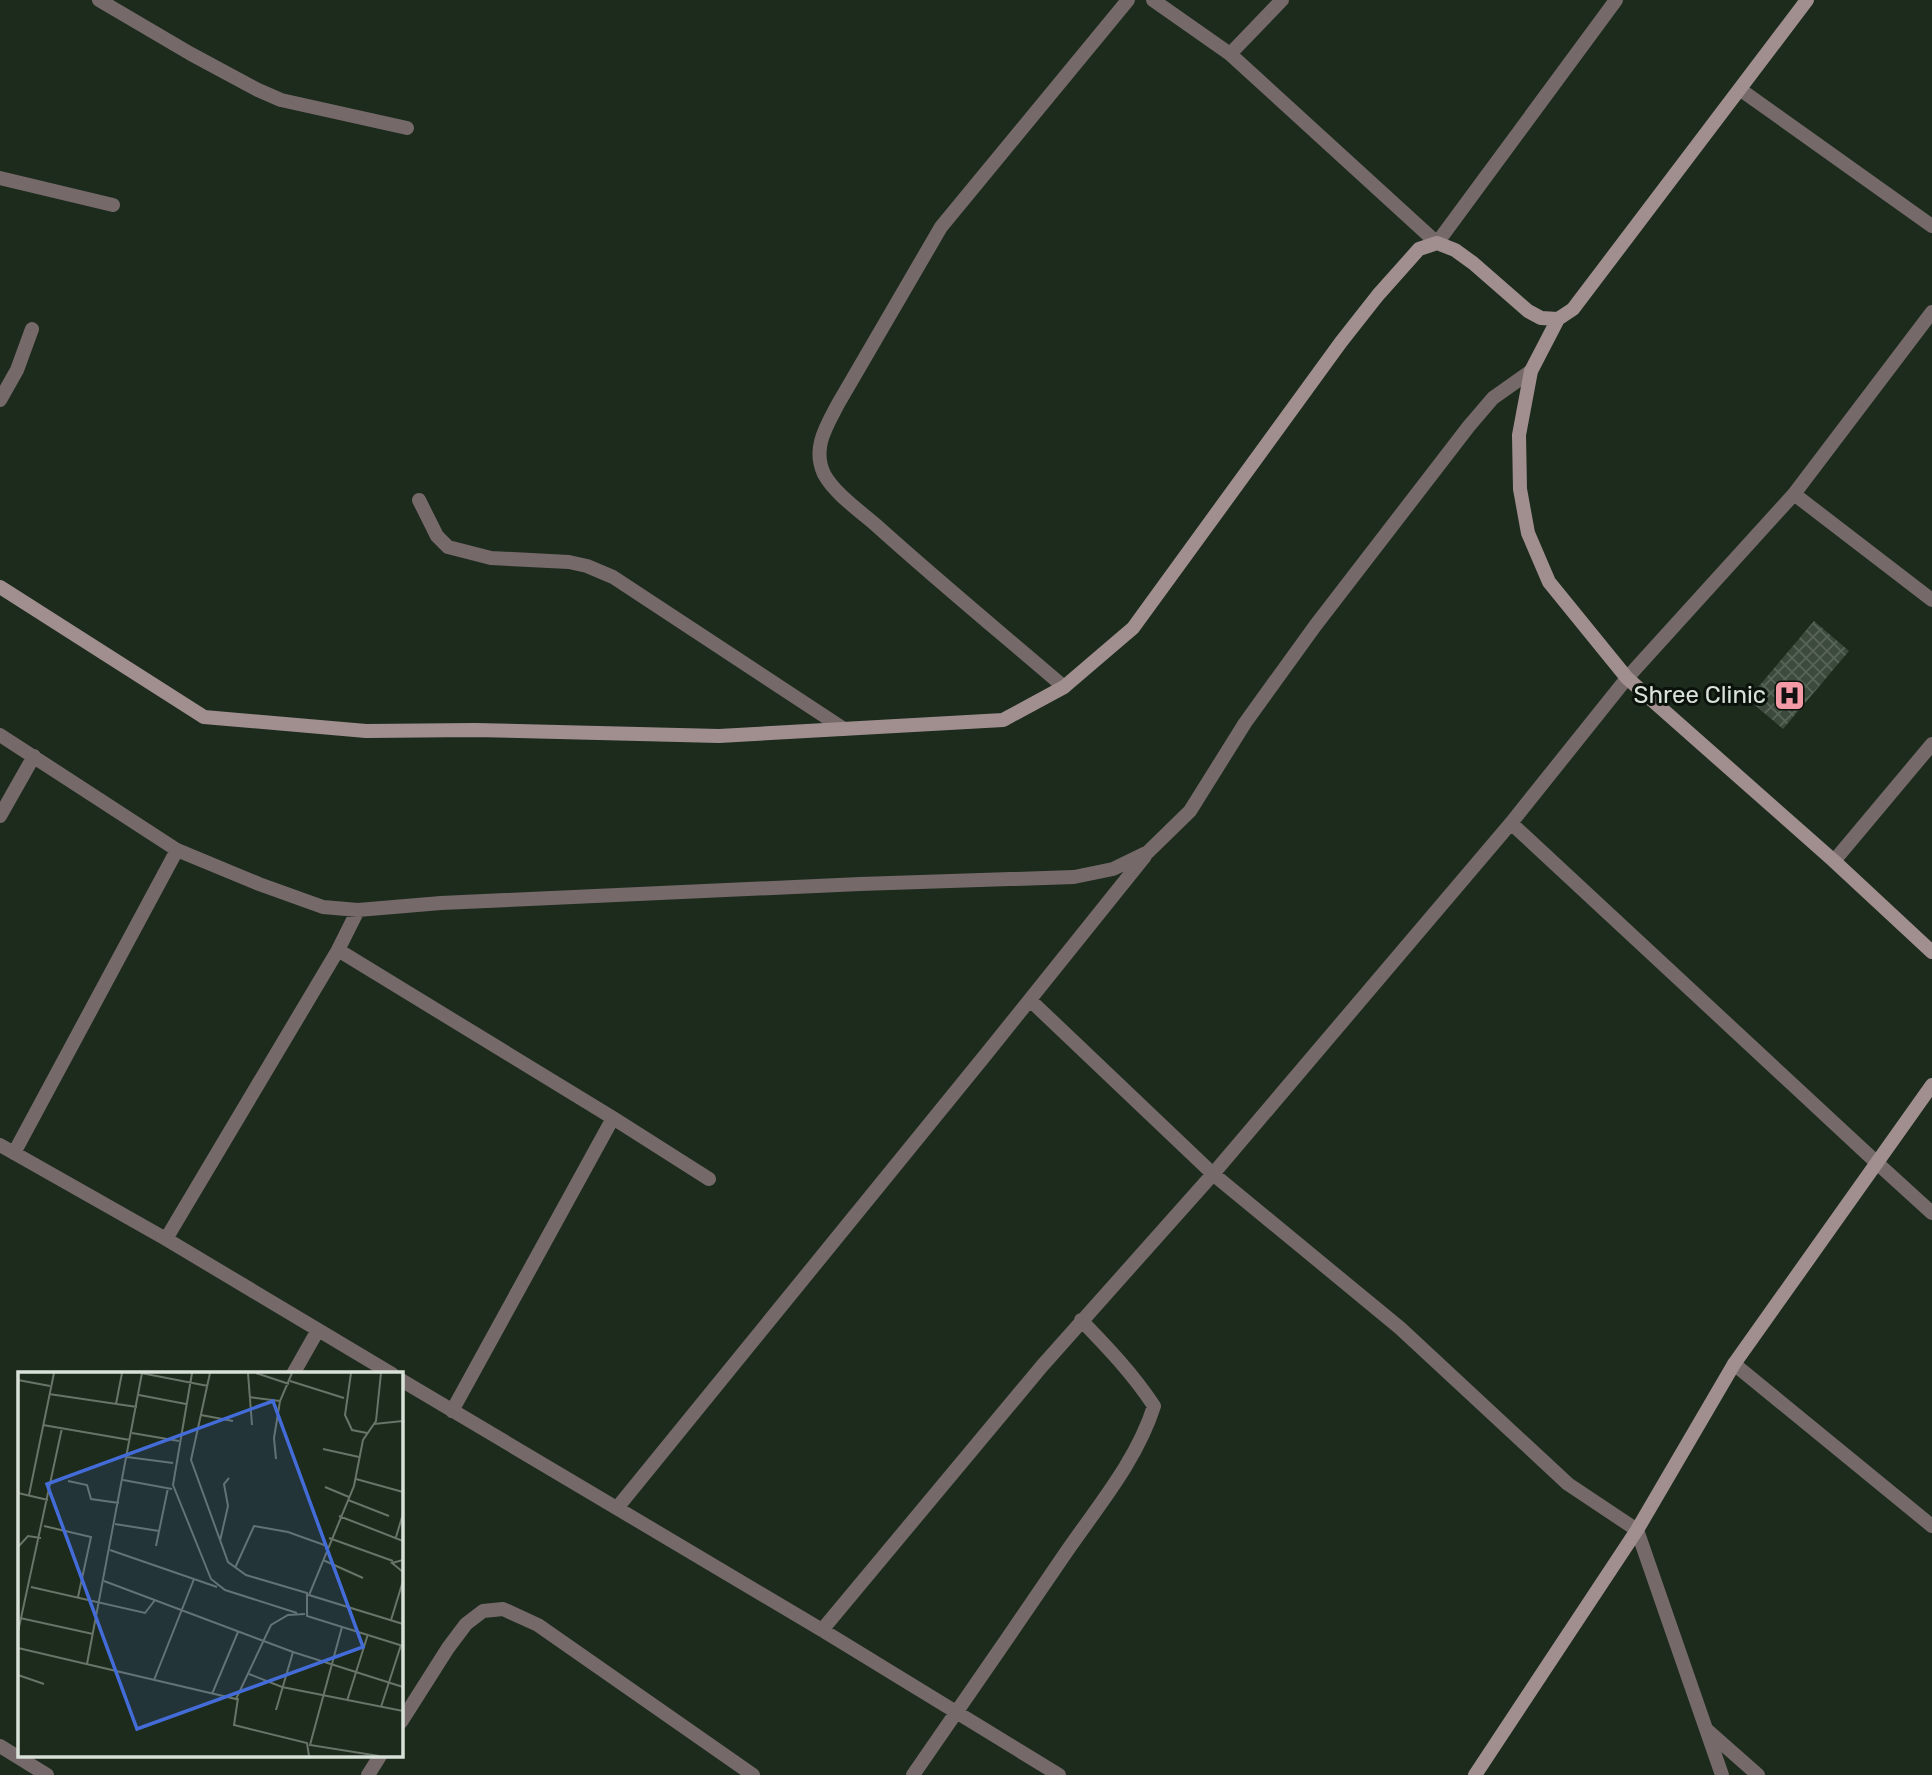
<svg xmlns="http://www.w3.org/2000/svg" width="1932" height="1775" font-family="Rubik,sans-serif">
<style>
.building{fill:url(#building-cross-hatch)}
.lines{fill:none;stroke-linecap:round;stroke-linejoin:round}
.lane{stroke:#75696a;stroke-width:14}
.street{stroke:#75696a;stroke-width:14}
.secondary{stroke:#a18f90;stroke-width:14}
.labels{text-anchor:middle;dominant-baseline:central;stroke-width:6;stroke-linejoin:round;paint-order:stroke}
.poi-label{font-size:24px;fill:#d9e2d8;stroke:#0b110b;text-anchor:end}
.inset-road{fill:none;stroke:#687467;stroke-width:2}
.view{fill:#436cd8;fill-opacity:0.15;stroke:#436cd8;stroke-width:3.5}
.inset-edge{fill:none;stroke:#d9e2d8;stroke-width:3.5}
</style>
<defs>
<pattern id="building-cross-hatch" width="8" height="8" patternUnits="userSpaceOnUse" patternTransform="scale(1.75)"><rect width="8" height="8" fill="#3b4a3b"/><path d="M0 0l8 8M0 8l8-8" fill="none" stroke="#576457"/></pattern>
</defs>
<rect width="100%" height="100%" fill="#1d2b1c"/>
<path class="building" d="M1814 621 1849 651 1783 729 1748 699Z"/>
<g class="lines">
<path class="lane" d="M1876 1162 1932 1213
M1734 1364 1932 1526
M1637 1530 1722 1775
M1707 1730 1758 1775"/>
<path class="street" d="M99 0 191 54 258 90 281 100 407 128
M1153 0 1230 54 1437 243 1616 0
M1230 54 1282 0
M1741 90 1932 226
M0 178 113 205
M0 400 17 370 32 329
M1794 494 1932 600
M419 500 437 536 448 547 491 558 569 562 587 566 613 577 844 729
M1064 687C1001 633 938 581 877 526 861 512 834 493 824 474 812 448 826 427 838 404L941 227 1128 0
M0 735 177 850 259 884 323 907 358 910 441 903 860 884 1074 877 1113 869 1148 852 1190 811 1245 723 1315 626 1469 426 1493 398 1531 371
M0 816 34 756
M1511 823 1876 1162
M1834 861 1932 744
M338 950 613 1118 709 1179
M1030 1000 1213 1174 1400 1328 1568 1484 1637 1530
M0 1145 166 1239 392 1374
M14 1153 177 850
M166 1239 338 950 358 910
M293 1374 318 1330
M401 1380 822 1630 1059 1775
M452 1411 613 1118
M617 1508 987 1053 1145 856
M822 1630 1042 1366 1213 1174 1511 823 1627 678 1794 494 1932 312
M401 1722 448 1648 466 1624 483 1611 503 1609 538 1625 753 1775
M0 1746 47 1775
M368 1775 380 1756
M913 1775C965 1700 1016 1626 1067 1551 1098 1506 1137 1460 1154 1406 1133 1374 1108 1348 1081 1320"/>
<path class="secondary" d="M1558 319 1531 371 1519 435 1520 489 1528 533 1549 582 1627 678 1834 861 1932 952
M0 587 204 717 366 731 475 730 719 736 1003 720 1064 687 1133 628 1341 342 1378 295 1419 249 1437 243 1455 250 1473 263 1528 311 1541 318 1558 319 1573 309 1807 0
M1475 1775 1637 1530 1734 1364 1932 1085"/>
</g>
<defs>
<symbol id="hospital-square" viewBox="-11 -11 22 22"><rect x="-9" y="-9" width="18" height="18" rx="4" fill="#f49aa6" stroke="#0b110b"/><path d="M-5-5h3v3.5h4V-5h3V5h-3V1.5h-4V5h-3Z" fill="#111"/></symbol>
</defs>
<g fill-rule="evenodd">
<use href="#hospital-square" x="1772" y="678" width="35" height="35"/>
</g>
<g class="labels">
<g class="poi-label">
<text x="1766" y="695">Shree Clinic</text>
</g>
</g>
<g transform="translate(18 1372)">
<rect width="385" height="385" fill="#1d2b1c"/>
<path class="inset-road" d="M123 1 190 14M174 1 155 113 193 207 207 218 279 241M192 1 173 88 210 190 228 203 289 221V244L385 274M230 1 234 53M238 1 271 12M333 1 327 43 334 58 349 61M363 1 358 49 345 68 336 114 291 223 385 252M0 8 32 14M272 9 326 26M31 22 119 35M121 23 168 32M231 25 262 29M98 32 104 1M183 43 215 49M356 52 385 49M25 53 112 68M114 61 161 69M305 77 341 85M109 85 155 91M258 87 256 66 262 29 274 1M338 107 385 120M105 108 154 117M50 109 69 113 73 127 101 131M307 115 331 125M0 121 30 128M11 123 36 1M330 128 371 144M321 144 385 169M97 152 141 159M26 154 73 165 60 225M378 165 385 142M311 166 375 189M202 169 210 134 206 112 211 106M138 174 150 116M0 175 10 164 23 166M92 178 199 215M305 188 345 206M385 188 374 191 385 200M217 196 236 154 270 160 309 174M86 209 275 280 385 315M13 215 127 241 137 228M2 246 75 262M373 248 385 209M324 255 292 373 361 384M0 260 44 56M0 276 218 327 253 253 270 243 287 242M69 292 124 1M231 302 264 315 385 339M0 303 26 312M136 308 176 207M194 322 220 260M220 326 216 353 289 371 291 384M329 329 350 262M363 335 383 273M258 338 275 280"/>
<path class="view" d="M255 29 345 275 119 357 29 112Z"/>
<rect width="385" height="385" class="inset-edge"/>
</g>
</svg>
